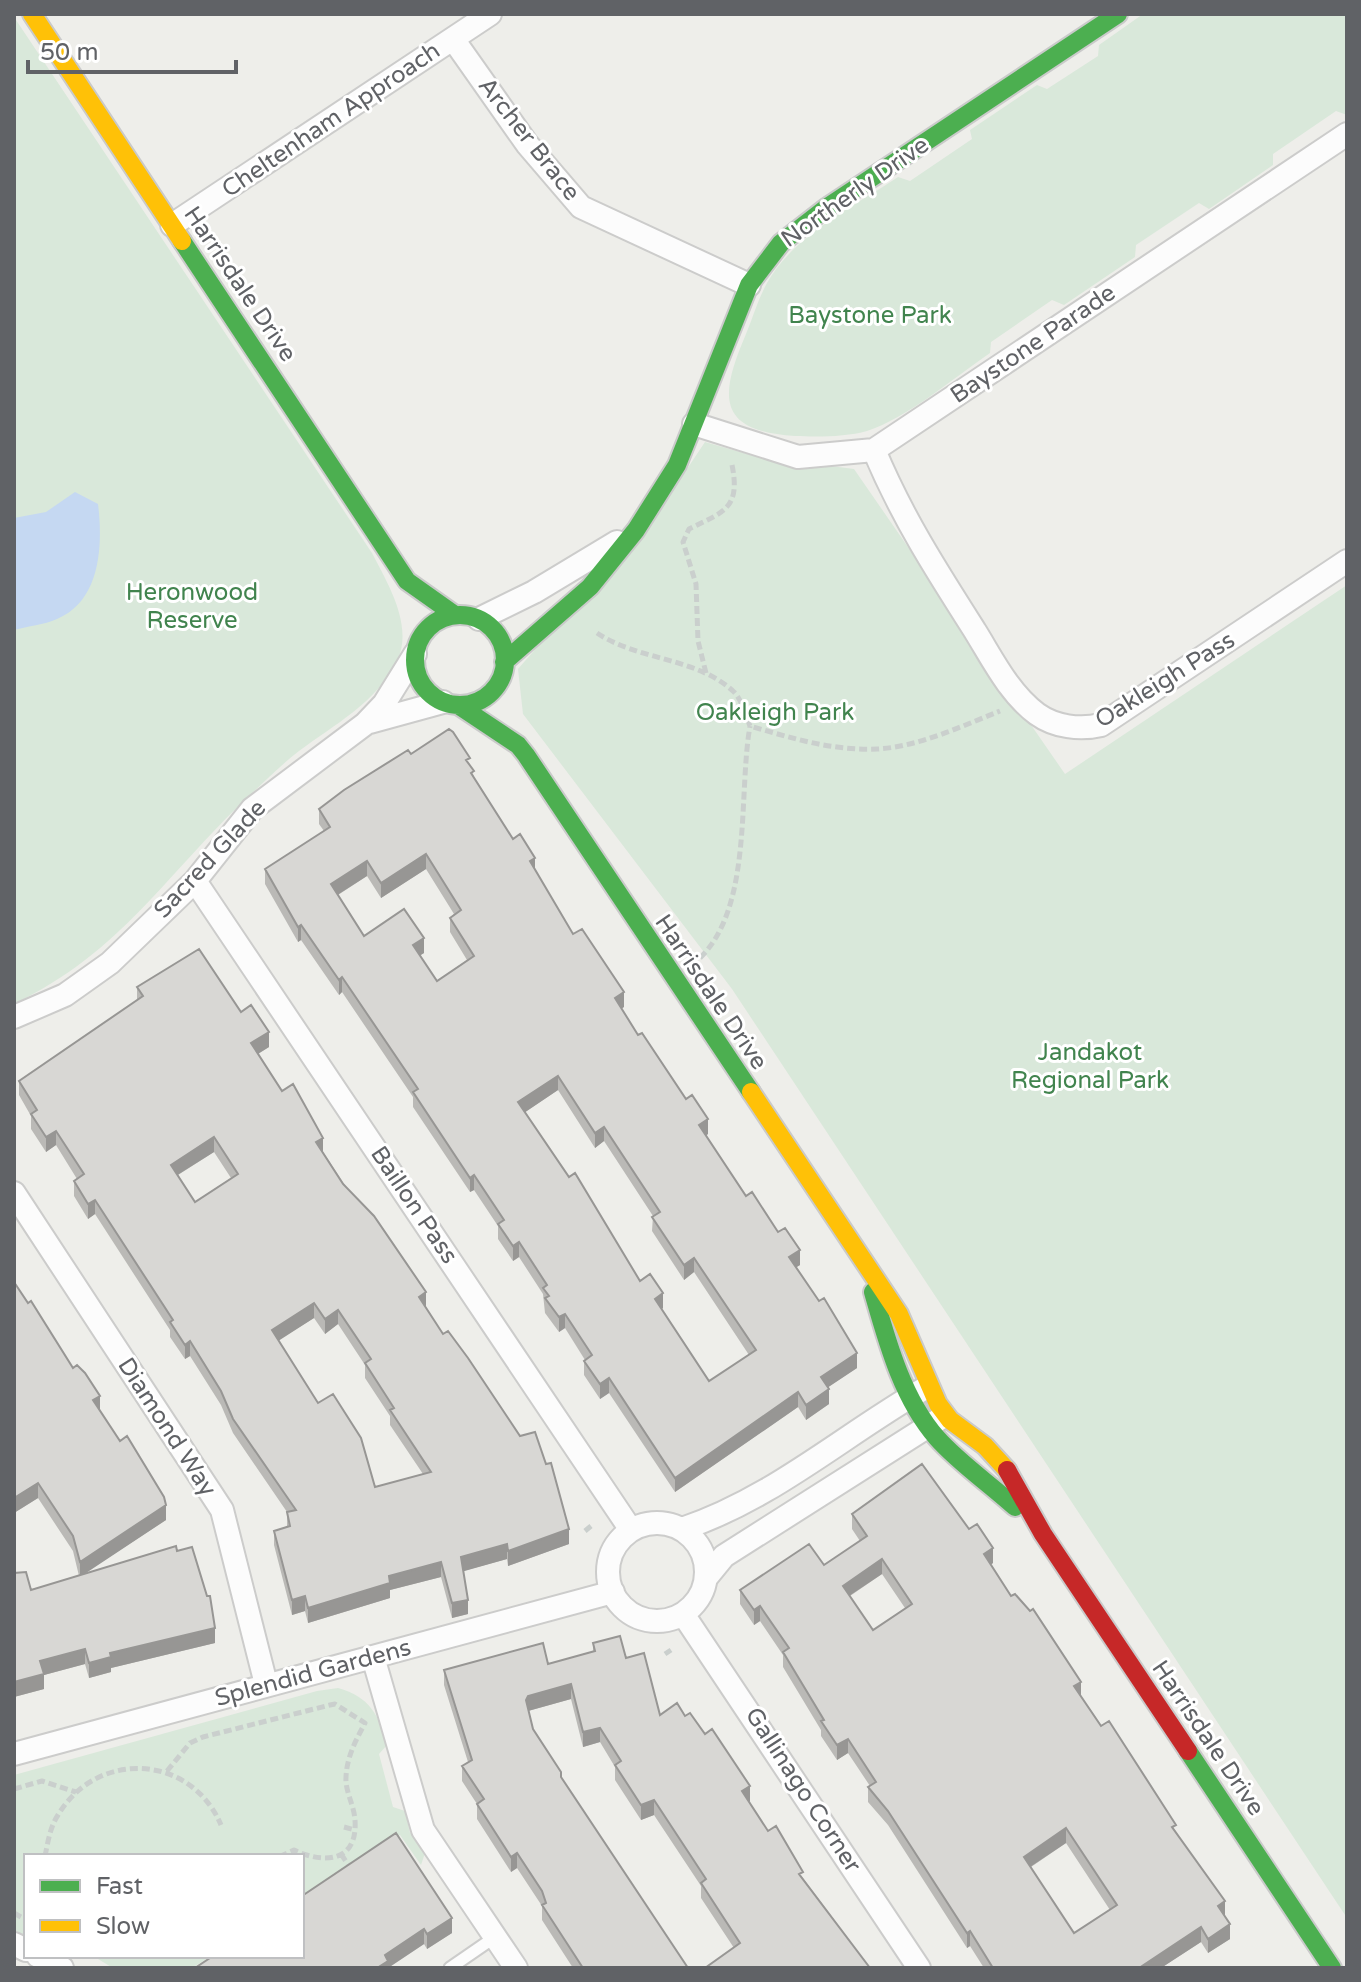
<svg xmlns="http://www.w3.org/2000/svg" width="1361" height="1982" font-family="'Varela Round',sans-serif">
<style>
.green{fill:#d9e8da}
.water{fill:#c5d8f2}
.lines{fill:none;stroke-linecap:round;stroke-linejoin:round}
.lane-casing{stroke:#cccccb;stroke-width:15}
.street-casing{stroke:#cccccb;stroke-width:26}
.fast-casing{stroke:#cacaca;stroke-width:22}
.slow-casing{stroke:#cacaca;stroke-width:22}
.jam-casing{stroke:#cacaca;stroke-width:22}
.path{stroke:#cacfcd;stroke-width:5;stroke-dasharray:8 4;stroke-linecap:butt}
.lane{stroke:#fcfcfc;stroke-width:11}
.street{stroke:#fcfcfc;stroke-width:22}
.fast{stroke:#4caf50;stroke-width:18}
.slow{stroke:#ffc107;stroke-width:18}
.jam{stroke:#c62828;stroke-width:18}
.wall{fill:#bab9b6;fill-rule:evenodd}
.shaded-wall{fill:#979694}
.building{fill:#d8d7d4;stroke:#979694;stroke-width:2;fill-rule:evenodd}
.labels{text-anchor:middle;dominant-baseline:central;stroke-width:6;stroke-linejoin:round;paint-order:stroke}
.street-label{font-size:24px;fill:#606266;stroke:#fff}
.park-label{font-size:24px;fill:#41844e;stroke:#fff}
</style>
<rect width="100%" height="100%" fill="#eeeeea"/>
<path class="green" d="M1143 14H1347V115L1336 111 1273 154V165L1209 209 1199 203 1136 245 1135 257 1064 305 1052 300 991 342 990 353C955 377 907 418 867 431 846 437 817 437 795 436 715 431 720 395 746 334 753 317 758 299 767 283 794 235 853 207 898 177L910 181 972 139 970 130 1037 85 1047 89 1098 56 1099 45Z
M14 17 372 553C388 584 414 626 397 661 377 702 334 725 299 751 282 764 265 781 249 796 165 875 123 951 14 1004Z
M705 442 754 456 854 469 1065 774 1347 585V1918L732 989 523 714 518 669 669 496Z
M338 1688C370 1697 379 1715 387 1745L379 1754 393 1807 405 1811 410 1833 415 1834 425 1853 421 1865 400 1835 302 1897V1856H26V1936L14 1930V1775L317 1691Z
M93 1956H211L192 1968H113Z"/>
<path class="water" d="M75 492 98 504C103 544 101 601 57 619 44 625 28 626 14 630V518L46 512Z"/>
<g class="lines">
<defs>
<path id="lane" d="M450 1968 495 1937"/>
<path id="street" d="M453 39 527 144 581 207 749 285
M172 225 490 14
M694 424 798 457 874 450 1347 134
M874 450C902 517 936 570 975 631 993 660 1009 693 1037 714 1055 727 1080 730 1101 725L1347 561
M479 619 534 592 617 542
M370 722 443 702
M195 881 631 1530
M14 1017 65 995 110 963 195 881 252 809 365 724 384 704 415 654
M14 1193 222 1510 266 1684
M608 1572a49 49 0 1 1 98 0a49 49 0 1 1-98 0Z
M682 1529C772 1499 841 1437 922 1390
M706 1578 724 1556 938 1420
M683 1614 919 1968
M373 1657 423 1830 516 1968
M14 1754 613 1592
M14 1944 26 1950
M38 1956 62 1968"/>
<path id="fast" d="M182 241 407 581 455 615
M415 660a45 45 0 1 1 90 0a45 45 0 1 1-90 0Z
M504 662 590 587 636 530 677 465 749 285 781 243 826 208 1118 14
M458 705 518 745 526 755 751 1092
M873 1292C887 1341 902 1398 937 1438 959 1463 990 1484 1015 1507
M1188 1751 1332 1968"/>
<path id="slow" d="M32 14 182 241
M751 1092 899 1314 938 1404 950 1420 985 1446 1007 1470"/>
<path id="jam" d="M1007 1470 1043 1534 1188 1751"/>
</defs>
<use href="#lane" class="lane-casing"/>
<use href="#street" class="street-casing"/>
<use href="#fast" class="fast-casing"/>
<use href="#slow" class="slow-casing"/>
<use href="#jam" class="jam-casing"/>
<path class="path" d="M597 633C639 661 697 657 734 692 742 700 746 716 750 726 791 738 833 751 877 749 918 747 962 726 1000 711
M706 673 698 641 696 584 683 542 689 529C723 512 741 509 732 465
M700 958C753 906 738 795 750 726
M585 1531 591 1526
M665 1654 671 1650
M167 1771 190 1743 203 1737 330 1705 335 1704 365 1723C356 1740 347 1756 346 1777 345 1791 354 1805 355 1820 358 1863 323 1864 294 1850L281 1856
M14 1789 42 1781 76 1792
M344 1827 355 1830
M341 1854 349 1866
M45 1856C48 1842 50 1827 58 1815 97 1749 191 1754 221 1825
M14 1913 26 1920
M131 1956H155"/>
<use href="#lane" class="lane"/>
<use href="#street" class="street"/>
<use href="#fast" class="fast"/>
<use href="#slow" class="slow"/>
<use href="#jam" class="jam"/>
</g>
<path class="wall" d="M411 754 470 765 474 777 513 839 535 869 573 934 624 1007 621 1008 638 1035 708 1134 706 1135 746 1196 800 1265 796 1267 857 1368 828 1387 829 1404 806 1420 798 1407 675 1492 609 1393 600 1399 584 1375V1361L585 1360 565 1328 559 1332 545 1313 543 1294 519 1257 513 1261 498 1239V1226L474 1190 470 1192 413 1107V1097L342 992 339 995 301 940 298 942 265 884V869L324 831 319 824V809ZM426 869 454 914 450 918V932L467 960 437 981 420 955 424 953 364 936 338 895 367 876 381 898ZM558 1090 595 1148 604 1141 653 1216 652 1231 684 1280 694 1272 749 1355 709 1381 662 1309 663 1308 640 1281 525 1112Z
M137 987 241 1012 269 1047 258 1054 426 1307 569 1544 508 1566 507 1559 463 1571 468 1614 452 1618 441 1577 390 1590V1598L308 1623 305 1611 292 1615 274 1545V1531L287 1527V1512L233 1433 221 1405 190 1356 185 1359 170 1337V1330L95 1214 88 1219 74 1196V1181L77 1179 56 1145 46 1152 31 1129V1116L19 1095V1081L137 1000ZM214 1152 231 1178 195 1202 178 1175ZM314 1318 325 1334 338 1324 365 1365V1378L390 1416V1425L423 1474 375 1487 318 1403 278 1340Z
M14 1282 100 1411 166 1520 83 1574 177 1551 215 1643 111 1668V1672L89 1678 85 1664 44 1675V1689L14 1697V1573L31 1590 79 1576 73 1551 38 1498 14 1513Z
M852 1514 993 1563 990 1565 1011 1596 1176 1832 1225 1916 1230 1939 1208 1953 1201 1942 1161 1968H984L970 1946 967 1948 888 1825 868 1802V1787L870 1786 848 1753 837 1760 821 1736V1730L783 1667V1655L760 1621 754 1625 740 1604V1590L824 1565 860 1541 852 1529ZM882 1574 905 1608 873 1630 850 1596ZM1066 1843 1110 1910 1074 1933 1031 1867Z
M593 1643 626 1658 660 1715 685 1716 750 1801 749 1802 768 1831 870 1968 734 1948 701 1898V1886L654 1815 641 1820 615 1780V1767L600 1742 583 1747 571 1699 528 1711 533 1729 561 1777 688 1968H573L542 1920V1906L517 1868 511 1872 477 1819V1804L462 1781V1766L468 1762 444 1685V1670L548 1664 593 1652Z
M302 1896 452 1933 427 1949 424 1944 388 1968Z"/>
<path class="shaded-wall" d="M426 854V869L381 898V883Z
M535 858V872L530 861Z
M367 861V876L331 899V884Z
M301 925V940L298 942V927Z
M424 938V953L413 960V945Z
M342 977V992L339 995V980Z
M624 992V1007L615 1013V998Z
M269 1032V1047L251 1058V1043Z
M558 1076V1090L518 1117V1102Z
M708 1119V1134L699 1140V1125Z
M604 1127V1141L595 1148V1133Z
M56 1131V1145L46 1152V1137Z
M214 1137V1152L171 1179V1165Z
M323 1138V1152L316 1142Z
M474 1175V1190L470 1192V1178Z
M95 1200V1214L88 1219V1204Z
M519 1242V1257L513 1261V1246Z
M800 1250V1265L789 1272V1257Z
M694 1258V1272L684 1280V1265Z
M426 1292V1307L419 1297Z
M663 1293V1308L655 1313V1299Z
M314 1303V1318L272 1345V1330Z
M338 1310V1324L325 1334V1319Z
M565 1314V1328L559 1332V1317Z
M190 1341V1356L185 1359V1345Z
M857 1353V1368L821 1392V1377Z
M609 1378V1393L600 1399V1384Z
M829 1389V1404L806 1420V1405Z
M798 1392V1407L675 1492V1478Z
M100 1396V1411L93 1400Z
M38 1483V1498L14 1513V1498Z
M166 1505V1520L80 1577V1562Z
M569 1529V1544L508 1566V1551Z
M507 1544V1559L461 1572V1557Z
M993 1548V1563L984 1569V1554Z
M882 1559V1574L843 1600V1586Z
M441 1562V1577L390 1590V1598L308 1623V1608L389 1576Z
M305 1596V1611L292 1615V1600Z
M468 1600V1614L452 1618V1603Z
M760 1606V1621L754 1625V1610Z
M215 1628V1643L111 1668V1672L89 1678V1663L110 1653Z
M85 1649V1664L44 1675V1689L14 1697V1682L40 1661Z
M1081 1682V1696L1074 1686Z
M571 1684V1699L528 1711 526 1700 528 1696Z
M600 1728V1742L583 1747V1732Z
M848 1739V1753L837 1760V1745Z
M750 1786V1801L742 1806V1791Z
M654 1800V1815L641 1820V1805Z
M1066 1828V1843L1024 1871V1857Z
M517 1853V1868L511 1872V1857Z
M1225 1901V1916L1218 1906Z
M452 1918V1933L427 1949V1934Z
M1230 1924V1939L1208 1953V1939Z
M1201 1927V1942L1161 1968H1139Z
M424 1929V1944L388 1968H377L385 1955Z
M970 1931V1946L967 1948V1933Z"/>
<path class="building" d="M449 729 453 732 470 758 466 760 474 771 471 773 513 839 520 834 535 858 530 861 573 934 582 929 624 992 615 998 638 1035 642 1033 686 1099 692 1095 708 1119 699 1125 746 1196 752 1192 778 1232 785 1228 800 1250 789 1257 819 1301 824 1298 857 1353 821 1377 829 1389 806 1405 798 1392 675 1478 609 1378 600 1384 584 1361 592 1355 565 1314 559 1317 545 1298 549 1296 543 1288 547 1285 519 1242 513 1246 498 1224 504 1220 474 1175 470 1178 413 1092 418 1089 342 977 339 980 301 925 298 927 265 869 330 827 319 809 344 790 408 750 411 754ZM426 854 461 910 450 918 474 956 437 981 413 945 424 938 404 909 364 936 331 884 367 861 381 883ZM558 1076 595 1133 604 1127 660 1212 652 1217 684 1265 694 1258 756 1350 709 1381 655 1299 663 1293 650 1274 640 1281 575 1173 569 1177 518 1102Z
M199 949 241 1012 251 1005 269 1032 251 1043 282 1091 293 1084 323 1138 316 1142 343 1184 374 1216 426 1292 419 1297 443 1334 448 1331 468 1358 520 1436 535 1432 546 1464 551 1463 569 1529 508 1551 507 1544 461 1557 468 1600 452 1603 441 1562 389 1576 390 1583 308 1608 305 1596 292 1600 274 1531 290 1526 287 1512 296 1510 233 1419 221 1391 190 1341 185 1345 170 1322 173 1320 95 1200 88 1204 74 1181 84 1174 56 1131 46 1137 31 1114 37 1110 19 1081 143 996 137 987ZM214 1137 238 1174 195 1202 171 1165ZM314 1303 325 1319 338 1310 371 1359 365 1363 394 1408 390 1410 431 1472 375 1487 361 1438 333 1394 318 1403 272 1330Z
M14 1282 28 1303 31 1301 73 1368 77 1365 85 1373 100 1396 93 1400 120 1441 127 1436 164 1497 166 1505 80 1562 73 1536 38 1483 14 1498Z
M922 1464 969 1529 977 1524 993 1548 984 1554 1011 1596 1015 1594 1030 1611 1033 1609 1081 1682 1074 1686 1101 1726 1109 1721 1176 1825 1172 1827 1225 1901 1218 1906 1230 1924 1208 1939 1201 1927 1139 1968H993L970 1931 967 1933 888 1811 868 1787 876 1782 848 1739 837 1745 821 1721 824 1720 783 1652 789 1648 760 1606 754 1610 740 1590 809 1544 824 1565 867 1536 852 1514ZM882 1559 912 1604 873 1630 843 1586ZM1066 1828 1117 1905 1074 1933 1024 1857Z
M176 1546 177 1551 192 1547 207 1596H210L215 1628 110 1653 111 1657 89 1663 85 1649 40 1661 44 1674 14 1682V1573L26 1572 31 1590Z
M620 1636 626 1658 644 1653 660 1715 677 1703 685 1716 690 1713 705 1734 712 1729 750 1786 742 1791 768 1831 776 1826 803 1872 799 1874 870 1968H705L740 1943 701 1883 706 1879 654 1800 641 1805 615 1765 621 1761 600 1728 583 1732 571 1684 528 1696 526 1700 533 1729 561 1772V1777L688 1968H583L542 1905 546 1903 542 1891 517 1853 511 1857 477 1804 484 1799 462 1766 472 1760 444 1670 543 1643 548 1664 595 1651 593 1643Z
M396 1833 452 1918 427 1934 424 1929 385 1955 388 1961 377 1968H195L213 1956H302V1896Z"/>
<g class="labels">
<g class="street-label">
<text transform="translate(331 120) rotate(-34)">Cheltenham Approach</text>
<text transform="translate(529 139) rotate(52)">Archer Brace</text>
<text transform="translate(855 192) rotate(-35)">Northerly Drive</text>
<text transform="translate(240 284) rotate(56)">Harrisdale Drive</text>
<text transform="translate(1033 344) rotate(-34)">Baystone Parade</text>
<text transform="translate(1165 680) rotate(-32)">Oakleigh Pass</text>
<text transform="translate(210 859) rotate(-47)">Sacred Glade</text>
<text transform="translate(711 992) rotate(56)">Harrisdale Drive</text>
<text transform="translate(414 1205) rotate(56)">Baillon Pass</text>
<text transform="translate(167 1427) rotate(57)">Diamond Way</text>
<text transform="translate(313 1673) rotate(-15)">Splendid Gardens</text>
<text transform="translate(1208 1738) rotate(56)">Harrisdale Drive</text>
<text transform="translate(803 1790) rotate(57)">Gallinago Corner</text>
</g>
<g class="park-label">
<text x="870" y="315">Baystone Park</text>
<text x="192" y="592">Heronwood<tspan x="192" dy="28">Reserve</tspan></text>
<text x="775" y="712">Oakleigh Park</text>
<text x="1090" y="1052">Jandakot<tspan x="1090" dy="28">Regional Park</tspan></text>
</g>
</g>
<rect width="1361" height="1982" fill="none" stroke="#606266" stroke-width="32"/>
<rect x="24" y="1854" width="280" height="104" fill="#ffffff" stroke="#bfc0c2" stroke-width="2"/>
<rect x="40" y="1880" width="40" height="12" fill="#4caf50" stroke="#bfc0c2" stroke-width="2"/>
<text x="96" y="1894" font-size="24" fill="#606266">Fast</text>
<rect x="40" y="1920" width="40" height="12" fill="#ffc107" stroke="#bfc0c2" stroke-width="2"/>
<text x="96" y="1934" font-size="24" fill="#606266">Slow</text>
<path d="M28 60v12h208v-12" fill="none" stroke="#606266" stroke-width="4"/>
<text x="40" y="60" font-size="24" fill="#606266" stroke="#ffffff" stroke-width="6" paint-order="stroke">50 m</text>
</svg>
